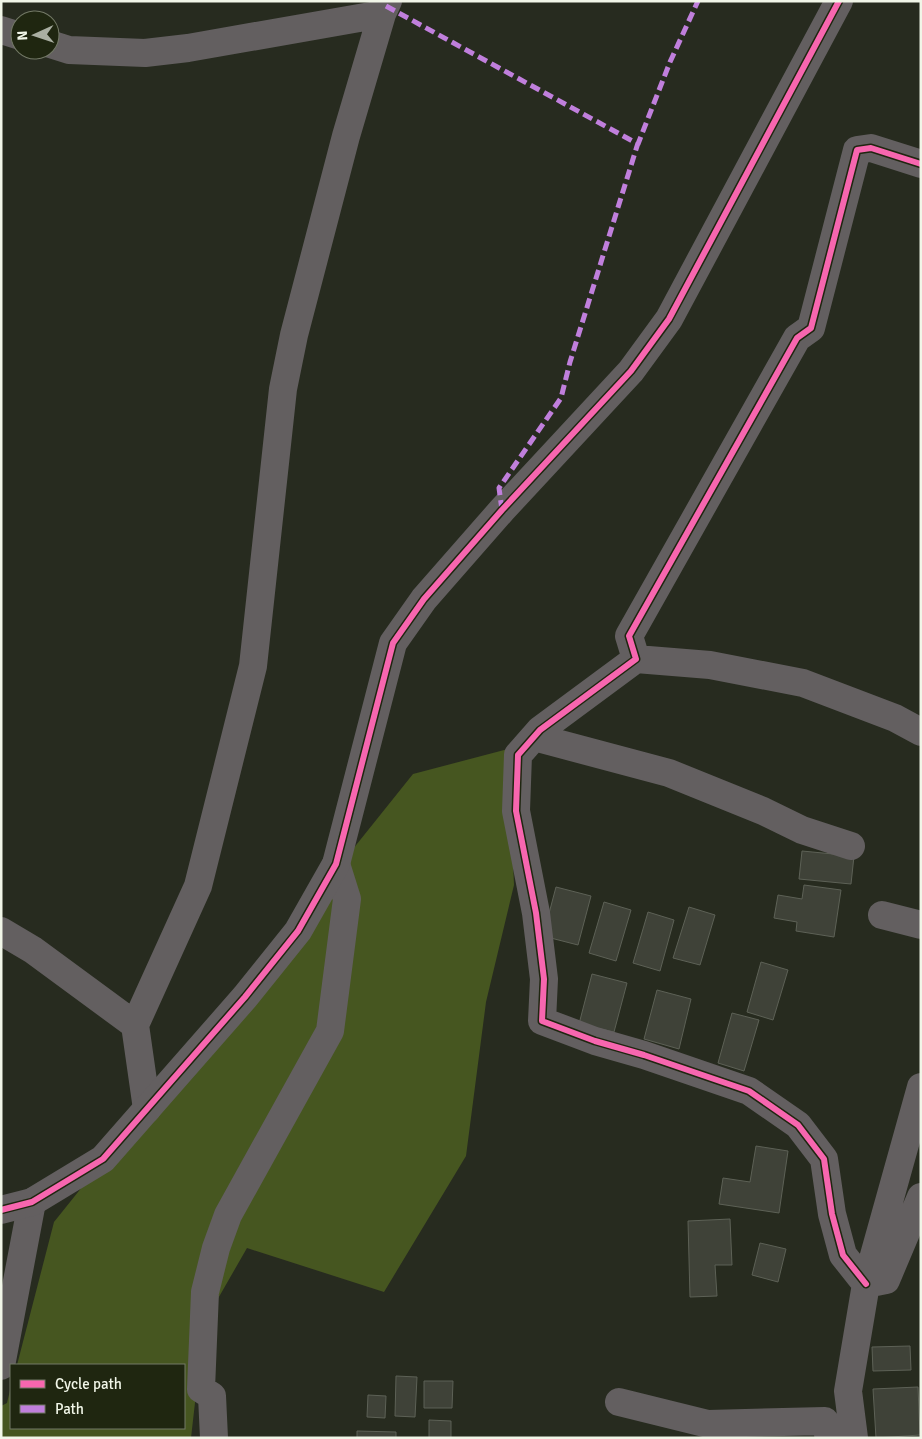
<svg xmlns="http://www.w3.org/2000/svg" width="922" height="1439" font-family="Signika,sans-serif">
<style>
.forest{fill:#465620}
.building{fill:#3f4238;stroke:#5d6156}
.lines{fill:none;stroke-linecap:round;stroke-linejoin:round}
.minor{stroke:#635f60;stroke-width:28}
.tertiary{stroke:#635f60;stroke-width:28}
.quiet{stroke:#c07fdc;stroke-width:5;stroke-dasharray:10 5;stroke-linecap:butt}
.cycleway-casing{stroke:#1f2610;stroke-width:9}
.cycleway{stroke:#f766af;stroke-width:6}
</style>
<rect width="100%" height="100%" fill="#272b1f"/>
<path class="forest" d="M508 749 514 885 486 1002 466 1156 384 1292 247 1248 204 1323 191 1438H1V1406L7 1403 11 1386V1428H184V1365H17L54 1222 413 774Z"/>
<path class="building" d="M802 851 854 856 851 884 799 879Z
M804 885 841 890 834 937 796 931 797 922 774 918 778 895 802 899Z
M556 887 591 896 578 945 543 936Z
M604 902 631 910 616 961 589 953Z
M689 907 715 915 700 965 673 958Z
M648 912 674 920 660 971 633 963Z
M761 962 788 970 773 1020 747 1012Z
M592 974 627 983 614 1032 579 1024Z
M657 990 691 999 679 1049 644 1039Z
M732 1013 759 1020 744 1071 718 1063Z
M756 1146 788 1151 779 1213 719 1204 723 1178 750 1182Z
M730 1219 732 1265H715L717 1296 690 1297 688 1221Z
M760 1243 786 1249 778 1282 752 1275Z
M910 1346 911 1370 873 1371 872 1347Z
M396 1376 417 1377 415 1417 395 1416Z
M424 1381H453L452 1408H424Z
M918 1387 920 1435 876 1438 873 1389Z
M368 1395 386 1396 385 1418 367 1417Z
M429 1420 451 1421V1438H429Z
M357 1431 396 1432V1438H357Z"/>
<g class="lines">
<path class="minor" d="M1 30 20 36
M50 44 69 50 145 53 188 48 382 14
M636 659 710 665 803 683 895 718 921 732
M534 737 669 773 763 811 802 830 851 846
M882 915 921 925
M1 931 33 950 135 1025
M147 1109 135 1025 198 886 253 666 283 389 294 335 346 136 382 14 388 1
M866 1284 843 1255 832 1214 824 1159 798 1125 749 1091 644 1055 595 1041 542 1021 544 979 536 913 516 811 518 755 540 730 636 659 629 636 797 338 811 328 857 150 871 148 921 164
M866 1284 886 1280 921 1197
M1 1366 32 1202
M619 1402 708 1424 825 1421 829 1438
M214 1438 212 1396 201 1389 205 1292 216 1248 228 1215 330 1031 347 899 336 864
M854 1438 848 1391 866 1284 921 1087"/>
<path class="tertiary" d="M1 1210 32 1202 103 1159 245 997 298 931 336 864 393 643 424 599 502 510 631 371 669 319 839 1"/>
<path class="quiet" d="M386 6 638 144 670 62 698 1
M502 510 499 488 561 398 570 362 638 143"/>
<defs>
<path id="cycleway" d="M1 1210 32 1202 103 1159 245 997 298 931 336 864 393 643 424 599 502 510 631 371 669 319 839 1
M866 1284 843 1255 832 1214 824 1159 798 1125 749 1091 644 1055 595 1041 542 1021 544 979 536 913 516 811 518 755 540 730 636 659 629 636 797 338 811 328 857 150 871 148 921 164"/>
</defs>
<use href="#cycleway" class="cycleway-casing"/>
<use href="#cycleway" class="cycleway"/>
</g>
<rect width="922" height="1439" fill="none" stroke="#f1f6e8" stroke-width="5"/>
<rect x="10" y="1364" width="175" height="65" fill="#1f2610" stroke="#737966"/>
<rect x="20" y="1380" width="25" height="8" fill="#f766af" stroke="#737966"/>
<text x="55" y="1389" font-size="15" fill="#f1f6e8">Cycle path</text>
<rect x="20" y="1405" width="25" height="8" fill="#c07fdc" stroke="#737966"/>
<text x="55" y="1414" font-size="15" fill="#f1f6e8">Path</text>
<g transform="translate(35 35) rotate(267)"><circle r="24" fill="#1f2610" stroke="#737966"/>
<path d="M0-4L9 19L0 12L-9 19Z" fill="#aaafa2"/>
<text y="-8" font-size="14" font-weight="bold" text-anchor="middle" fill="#f1f6e8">N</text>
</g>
</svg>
